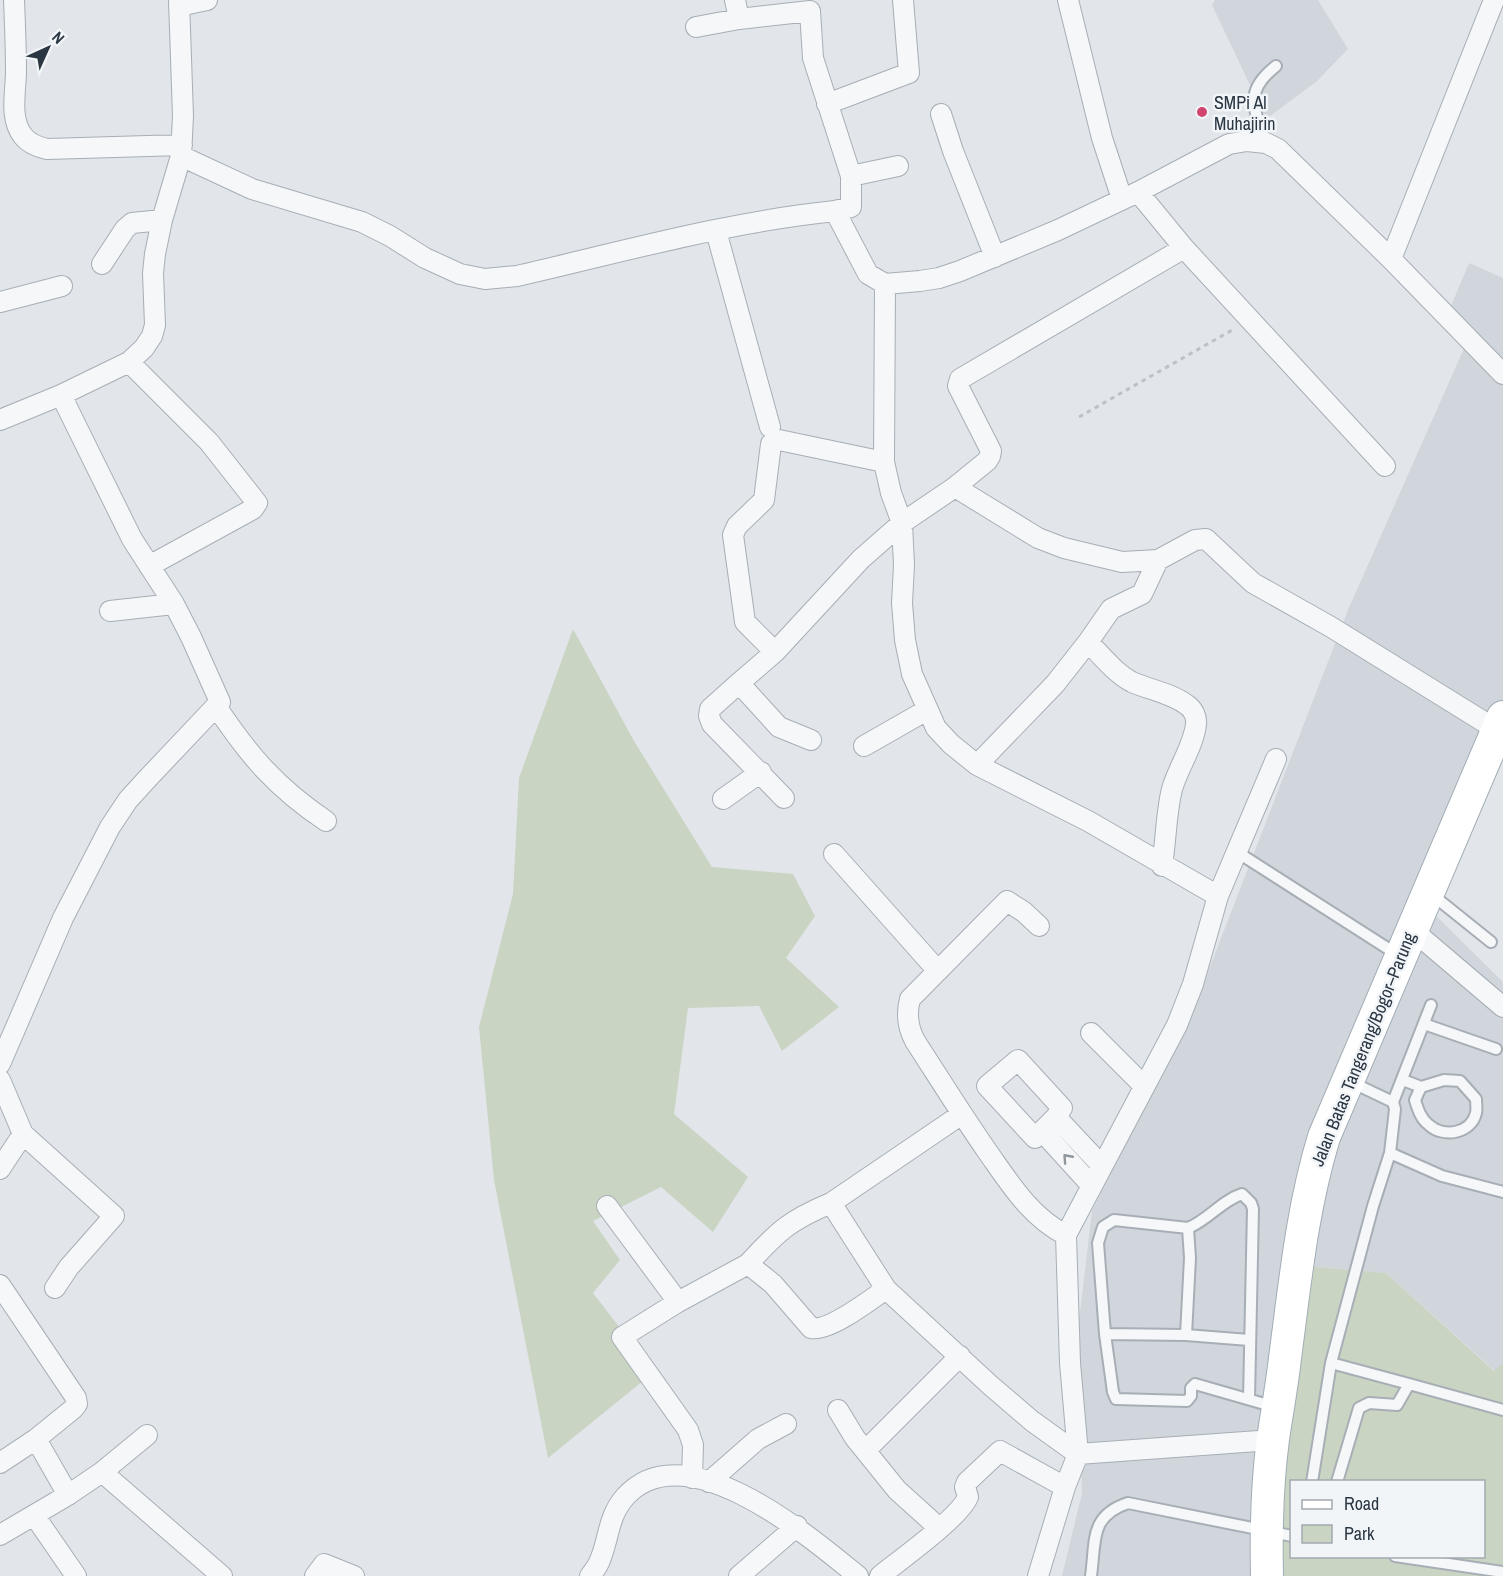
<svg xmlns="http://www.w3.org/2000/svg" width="1503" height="1576" font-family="'Archivo Narrow',sans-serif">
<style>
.built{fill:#d0d6dc}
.green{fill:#cad4c3;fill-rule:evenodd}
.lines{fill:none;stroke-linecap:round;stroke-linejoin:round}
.lane-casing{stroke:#a7aeb5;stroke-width:14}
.street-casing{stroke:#a7aeb5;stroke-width:22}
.primary-casing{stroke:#a1adb6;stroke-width:34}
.path{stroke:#bcc1c6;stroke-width:3;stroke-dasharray:4.5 4.5;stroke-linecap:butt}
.lane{stroke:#f5f7f9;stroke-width:10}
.street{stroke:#f5f7f9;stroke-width:20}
.primary{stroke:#fff;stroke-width:32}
.oneway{stroke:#90979e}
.poi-dot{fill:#d04671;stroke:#f2f5f8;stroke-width:2}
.labels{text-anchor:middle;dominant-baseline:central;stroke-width:5;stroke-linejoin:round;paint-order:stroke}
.poi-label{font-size:18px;fill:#2a3743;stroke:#f2f5f8;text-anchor:start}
.street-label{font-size:18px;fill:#2a3743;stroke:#f2f5f8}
</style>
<rect width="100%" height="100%" fill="#e2e6ea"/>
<path class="built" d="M1215 0H1318L1348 49 1316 82 1266 119 1212 5Z
M1469 263 1503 278V707L1421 901 1503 982V1363L1495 1371 1386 1273 1293 1265 1264 1576H1062L1082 1493 1077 1338 1092 1211 1196 1003 1348 610 1469 337 1445 320Z"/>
<path class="green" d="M573 629 634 741 712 867 793 874 815 916 786 958 839 1007 782 1051 759 1006 688 1008 674 1114 748 1177 713 1232 661 1187 593 1221 620 1260 593 1293 654 1372 548 1458 494 1180 479 1027 513 894 519 778Z
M1293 1265 1386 1273 1494 1371 1503 1363V1576H1264ZM1292 1482H1484V1556H1292Z"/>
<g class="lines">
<defs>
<path id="lane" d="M1266 143C1254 108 1243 92 1276 66
M1237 852 1398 955
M1430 893 1491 942
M1424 1024 1496 1049
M1403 1080 1421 1087 1444 1080 1460 1081 1476 1099C1476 1103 1477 1109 1476 1113 1471 1134 1443 1138 1429 1125 1421 1119 1418 1110 1415 1100L1421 1087
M1351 1082 1393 1102 1395 1109 1390 1153 1442 1176 1503 1192
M1393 1102 1431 1005
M1188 1228C1208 1220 1221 1201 1242 1194L1251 1203 1253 1209 1249 1399
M1105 1334 1186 1335 1249 1340
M1186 1335 1190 1258 1188 1228 1114 1220 1103 1227 1098 1243 1105 1334 1113 1392 1116 1399 1187 1401 1191 1396V1388L1195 1384 1275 1407
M1331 1363 1409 1384 1397 1405 1369 1403 1359 1408 1337 1482
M1409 1384 1503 1410
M1312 1482 1331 1363 1373 1206 1390 1153
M1395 1556 1503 1572
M1091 1576C1096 1541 1089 1516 1128 1503L1292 1536"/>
<path id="street" d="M14 0C15 24 16 48 16 71 16 92 9 118 23 136 29 144 38 147 47 149L182 145
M179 0 183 116 181 156 252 189 362 222 390 236 425 258 460 274 485 279 517 276C622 252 727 222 835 211L868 274 885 284 920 281 939 278 960 271 1058 230 1138 192 1229 144 1247 141 1266 143 1278 149 1391 259 1503 374
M735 0 739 19
M1068 0 1102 138 1122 199
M179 6 207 0
M696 27 739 19 810 11 813 58 851 176V207L835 211
M827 104 909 73 903 0
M941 114 953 151 995 257
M851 176 898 166
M1138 192 1184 248 1385 466
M716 231 770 427
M1391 259 1494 0
M102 264 125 229 132 223 162 220
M885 284 884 462 891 493 902 523 904 565 902 603 905 640 912 674 936 728 951 744 977 765 1088 821 1218 896
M0 302 62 286
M129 362 209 442 257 503 253 509 149 566
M0 420 61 395 129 362 144 348 152 336 155 325 153 273 155 254 162 220 181 156
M955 487 1038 538 1064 548 1122 562 1158 560 1195 540 1206 539 1253 583 1331 627 1497 730
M110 611 174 604
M1088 642C1102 656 1115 673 1132 682 1150 690 1171 693 1187 705 1193 709 1197 717 1196 724 1194 745 1178 768 1172 789 1166 813 1166 841 1162 866
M775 652 745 622 733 535 737 526 764 500 771 444 779 440 884 462
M739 683 779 727 811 740
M216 706C249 756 277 788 326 821
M864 746 927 710
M977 765 1055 684 1088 642 1111 609 1142 594 1158 560
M784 798 712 724 709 716 710 709 739 683 775 652 861 559 902 523 955 487 987 461 990 456 991 451 958 386 960 379 1184 248
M723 799 761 772
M834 854 938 971
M1039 926 1024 912 1007 901 1005 903 910 999C906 1014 908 1028 915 1041 939 1078 962 1115 987 1151 1009 1182 1030 1217 1066 1235
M1411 932 1423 939 1503 1007
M1091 1033 1143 1085
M1018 1060 1062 1108 1056 1117 1035 1138 987 1086Z
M0 1064 63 918 110 827 128 800 148 778 220 702 191 637 174 604 132 539 61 395
M0 1080 23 1134 0 1169
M1056 1117 1102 1166
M1042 1131 1092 1186
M23 1134 114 1216 69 1267 55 1288
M831 1203 886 1289 990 1385 1032 1421 1078 1454 1273 1440
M607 1206 678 1302 748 1264 773 1284 811 1328C829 1332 870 1300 886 1289
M748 1264C778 1231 790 1220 831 1203L962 1114
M0 1285 76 1398 77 1404 73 1409 36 1439 0 1463
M678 1302 622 1337 688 1430 693 1445 692 1478
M838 1410 855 1438 897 1490 939 1528
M36 1439 68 1495
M866 1450 960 1356
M102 1472 147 1435
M709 1482 758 1439 786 1424
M34 1515 76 1576
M0 1535 68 1495 102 1472 222 1576
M315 1576 324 1564 354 1576
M590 1576C594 1571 598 1566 600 1560 609 1539 608 1516 625 1497 685 1430 810 1537 858 1576
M739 1576 797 1526
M880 1576C901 1559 959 1518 968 1497L965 1487 967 1482 1000 1451 1065 1487
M1038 1576 1065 1487 1078 1454 1070 1363 1066 1235 1177 1025 1193 984 1218 896 1276 759"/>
<path id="primary" d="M1267 1576C1266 1531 1267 1484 1273 1439 1277 1412 1282 1385 1285 1358 1295 1283 1302 1209 1324 1137L1503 717"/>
</defs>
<use href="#lane" class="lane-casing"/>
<use href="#street" class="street-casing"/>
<use href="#primary" class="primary-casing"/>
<path class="path" d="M1079 417 1234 329"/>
<use href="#lane" class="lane"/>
<use href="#street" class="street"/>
<use href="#primary" class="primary"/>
</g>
<defs><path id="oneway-chevron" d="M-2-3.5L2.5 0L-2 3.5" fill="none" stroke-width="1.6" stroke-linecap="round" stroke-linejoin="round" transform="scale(1.5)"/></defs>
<use class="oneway" href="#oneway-chevron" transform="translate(1067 1158) rotate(-132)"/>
<circle class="poi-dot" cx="1202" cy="112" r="6"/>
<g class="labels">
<g class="poi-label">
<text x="1214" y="102">SMPi Al<tspan x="1214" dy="21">Muhajirin</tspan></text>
</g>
<g class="street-label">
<text transform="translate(1363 1049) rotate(-68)">Jalan Batas Tangerang/Bogor–Parung</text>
</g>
</g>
<rect x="1290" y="1480" width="195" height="78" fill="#f2f5f8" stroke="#a2a9b0" stroke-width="1.5"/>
<rect x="1302" y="1500" width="30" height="9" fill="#ffffff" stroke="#a2a9b0" stroke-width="1.5"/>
<text x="1344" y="1510" font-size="18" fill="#2a3743">Road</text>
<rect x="1302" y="1525" width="30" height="18" fill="#cad4c3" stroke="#a2a9b0" stroke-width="1.5"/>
<text x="1344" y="1540" font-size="18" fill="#2a3743">Park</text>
<g transform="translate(48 48) rotate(45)" stroke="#f2f5f8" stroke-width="4.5" paint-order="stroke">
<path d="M0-4.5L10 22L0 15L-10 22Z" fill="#2a3743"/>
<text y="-9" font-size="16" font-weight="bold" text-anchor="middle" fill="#2a3743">N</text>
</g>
</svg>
